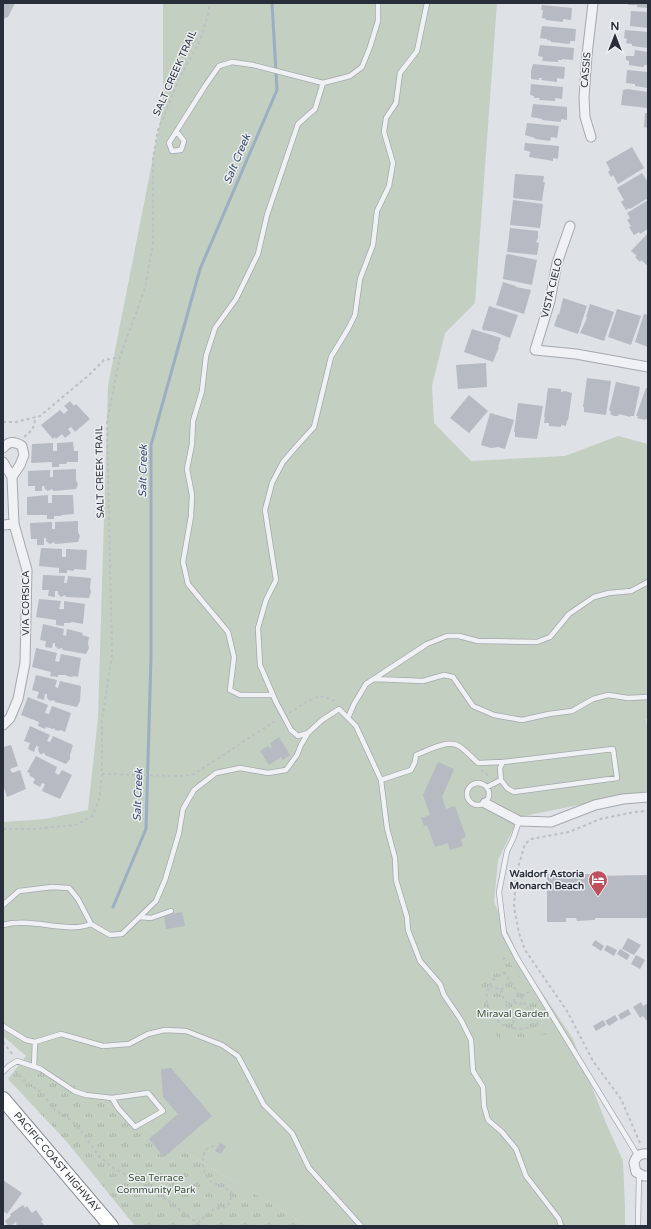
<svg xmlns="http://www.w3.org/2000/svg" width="651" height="1229" font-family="'Varela Round',sans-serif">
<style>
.grass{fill:#c3cfc0}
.park{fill:url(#park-tufts)}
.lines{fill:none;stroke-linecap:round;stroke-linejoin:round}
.stream{stroke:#9caec2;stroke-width:3}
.building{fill:#b6bac2}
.service-casing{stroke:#a4a8af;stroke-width:6}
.minor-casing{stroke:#a4a8af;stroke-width:11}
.trunk-casing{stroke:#878e9a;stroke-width:16}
.path{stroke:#bcbfc4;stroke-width:2;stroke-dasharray:3 3;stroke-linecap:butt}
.service{stroke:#f0f1f4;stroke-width:4.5}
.minor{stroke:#f0f1f4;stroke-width:9}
.trunk{stroke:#fff;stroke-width:14}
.service-bridge-casing{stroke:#a4a8af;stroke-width:6;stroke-linecap:butt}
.service-bridge{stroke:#f0f1f4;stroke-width:4.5}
.labels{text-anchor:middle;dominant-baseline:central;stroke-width:3;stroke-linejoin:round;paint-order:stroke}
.street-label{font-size:10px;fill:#292f3a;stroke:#edeff3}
.poi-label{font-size:10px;font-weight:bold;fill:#292f3a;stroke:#edeff3;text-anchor:end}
.park-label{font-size:10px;fill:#3c5538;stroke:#edeff3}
.water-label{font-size:11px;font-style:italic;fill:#384d6a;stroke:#edeff3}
</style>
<defs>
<pattern id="park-tufts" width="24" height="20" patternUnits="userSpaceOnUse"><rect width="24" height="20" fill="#c3cfc0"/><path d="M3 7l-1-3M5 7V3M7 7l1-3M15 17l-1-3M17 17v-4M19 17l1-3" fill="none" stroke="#a8b2a6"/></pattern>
</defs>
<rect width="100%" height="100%" fill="#dee1e6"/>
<path class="grass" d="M163 3H497L475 303 445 333 432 386 434 423 471 461 565 456 618 436 648 444V719H646L648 734V791L519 817 498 860 494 902 521 961 573 1039 606 1123 623 1161 625 1208V1226H308L26 1056 3 1036V822L45 819 88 810 98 718 108 386 163 107Z"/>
<path class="park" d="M508 960 556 1033 499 1041 484 1010 483 988 477 975Z
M26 1056 308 1226H135L67 1142 8 1079Z"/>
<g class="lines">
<path class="stream" d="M113 907 146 829 151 657V445L200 269 277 90 272 3"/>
</g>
<path class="building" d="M3 3H15L8 17 3 19Z
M628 3H648V8L637 7V5H628Z
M542 5 572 8 571 20 563 19V22L546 20V19L542 18 543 10H541Z
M631 11 648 12V28L630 26Z
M542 26 576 29 575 41H570V44L551 42V41L547 40V39L540 38Z
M625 30 648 32V48L632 46V44L626 43 627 39 624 38Z
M540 45 574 48 573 60 562 59V60H558V62L542 61 543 57 538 56Z
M635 50 648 52V65H644V67H642L629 65V61L626 60V56H634Z
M533 64 565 67 564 79 557 78V82L541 80 542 78H539V80L531 79V71Z
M627 70 648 72V88L635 86V84L626 83Z
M531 84 563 87 562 99 555 98V101L539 100 540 98H534V96L530 95Z
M627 89 648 92V108L621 105 623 90Z
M533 104 567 107V120L561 119V122L542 120V119L531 117Z
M645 113H648V128L644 127Z
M527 123 559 126 557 138 551 137 550 141 535 139V138L525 135Z
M525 143 559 146 558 159 553 158V161L529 157 530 152 524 150Z
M632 147 644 168 618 184 613 175 611 177 608 172 610 170 606 162Z
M642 173 648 182V198L630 209 629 208 626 210 621 202 624 200 617 188Z
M515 174 544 176 543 182H545L542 201 513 198Z
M513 200 543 204 540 228 510 225Z
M648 200V229L640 234 639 232 634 235 629 227 631 226 627 220 630 218 627 213Z
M510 228 538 231V238L536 242 539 243 537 255 507 252Z
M648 233V266L641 260 640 262 635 257 637 256 631 251Z
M508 254 537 260 532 285 503 279 506 255Z
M503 282 516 286V287L531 290 524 314 496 305Z
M563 298 587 306 578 334 554 326 558 314 559 315Z
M590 304 614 312 604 341 580 333 587 318 586 317Z
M489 306 518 315 510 338 495 332 483 330 482 328Z
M617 309 641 316 631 345 608 337Z
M644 314 648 315V347L635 342Z
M472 329 501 338 498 347H499L493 362 464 352Z
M486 363 487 387 458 389 456 365Z
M587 378 611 381 606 415 584 412V407H583Z
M616 382 640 387 634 416H630V417L619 414 618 416H614L610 414 611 411H609Z
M548 388 561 389V392L565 391 572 393 568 421 567 420 566 426 561 425V427L549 426V423H544L545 417H544Z
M646 388H648V420L645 419V420L637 418 638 416H636Z
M469 395 488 411 469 433 450 418Z
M70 401 74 406 76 404 90 419 75 432 71 427 68 429 71 433 65 438 62 434 56 439 55 437 53 439 41 425 60 410 64 414 68 410 64 406Z
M518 403 543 406 537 439 515 437V432H514Z
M490 413 514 420 505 449 498 447 491 448 481 445Z
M73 442 74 451H78V462H67L66 464H59V467H52V462L31 463 32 444 53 443V451H57V443Z
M76 469V480L78 484 76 489 53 491 52 489 48 491 45 489 44 486H42V491H35V486H28V471L50 470V477H53V470Z
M48 495V503H52V495H73L74 514 62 515 61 516H54V519H47V515H27V497Z
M78 521V532L80 536 78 542 55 544 54 542 50 544 46 541V538H44V545H37V539H31L30 523 52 522V529H55V522Z
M41 548 62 549V557H66V549L87 550 86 570 75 569 73 571 67 570V573H59V568L39 566Z
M43 575 65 576 64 583H67L68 576 91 578 90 588 91 592 89 598 66 597 65 595 61 597 58 594V591H55V597L48 596 49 590H42Z
M39 599 61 601 59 609H64V601L85 604 83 624 72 622 70 623H64V626L56 625V620L36 617Z
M43 624 64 629 63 635 66 636 67 629 83 633 82 635 89 637 88 644 89 648 86 654 63 650 62 648 58 649 55 646V643H53L52 648 45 647 46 641 40 640Z
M36 648 57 653 55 661 59 662 61 654 81 658 78 677 74 676 72 677 67 676 66 675H58V677L50 676 51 672 32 667Z
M36 675 57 680 55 687 58 688 60 681 81 686 80 701 77 707 55 702 54 700 50 701 47 698V694H45L44 700 37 698 39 692 32 690Z
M28 697 48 705 45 713 49 714 52 706 71 713 65 732 61 730 59 731 55 730 54 728 53 729 46 727 45 729 38 726 39 722 21 715Z
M30 726 50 735 47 741 50 742 53 736 73 745 70 755V759L66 764 45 755V753L40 754 38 750 39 747 36 746 34 752 28 749 30 743 24 741Z
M279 737 290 755 283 760 281 757 269 765 260 751 268 746 270 748 272 747 270 743Z
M11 745 18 766 10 769 12 773 20 770 26 789 7 797 3 785V747Z
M36 756 57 767 55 773 59 775 62 770 72 775 60 799 42 791 45 784 42 783 40 787 33 783 35 779 29 775 30 773 27 772Z
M438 762 454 769 442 797 446 809 455 806 466 837 461 839 463 846 450 850 448 843 435 847 427 825 424 826 421 818 430 815 423 795Z
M567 873V877H576V874H595V876L648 875V918H595V920L577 921 576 918H566V922H547V874Z
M182 912 185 926 166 929 164 915Z
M628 938 641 945 634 955 622 949Z
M595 940 604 946 601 951 592 945Z
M607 945 617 950 614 956 604 950Z
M620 949 630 955 627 960 617 954Z
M636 955 645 960 640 969 631 964Z
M641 1002 643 1006 648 1003V1022L643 1016 640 1018 633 1007Z
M628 1009 631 1014 621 1020 618 1015Z
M615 1015 618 1020 609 1026 605 1021Z
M603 1020 606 1025 596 1031 593 1026Z
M171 1068 212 1116 164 1157 149 1139 178 1114 163 1097 161 1069Z
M220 1143 226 1146 221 1154 215 1151Z
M3 1180 22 1193 7 1214 3 1211Z
M23 1205 25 1208 27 1206 32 1213 36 1210 43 1220 41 1221 44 1225 42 1226H17L16 1222 11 1226H8L5 1221 11 1216 10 1214Z"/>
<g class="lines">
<defs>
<path id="service" d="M177 132 184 141 181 150 172 151 169 143 205 86 219 66 232 62 253 65 323 83 350 76 362 67 370 47 378 21V3
M374 679 423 681 444 675 453 677 473 706 494 715 522 720 549 714 572 711 593 699 608 695 628 698 648 697
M273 695H240L230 690 234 657 228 632 188 584 183 562 191 516 192 495 187 469 192 444 193 421 202 391 206 356 215 328 236 299 258 254 267 215 298 124 315 109 323 83
M276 702 260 665 258 628 266 600 276 580 265 510 272 483 283 462 295 448 314 427 331 357 348 329 355 315 360 279 373 245 377 211 389 186 393 163 384 132 386 118 396 103 400 73 417 51 427 3
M348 718 354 704 366 684 427 644 447 636H459L478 641 537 642 550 637 569 614 594 597 609 593 631 591 648 582
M291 730 298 736 308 733 322 720 339 709 356 726 381 780 387 828 395 858 396 880 407 917 408 930 420 961 440 984 444 995 461 1020 471 1040 473 1071 483 1087 484 1106 488 1120 502 1132 516 1149 526 1176 559 1219 561 1226
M381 780 411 770 415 762 416 755C427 751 447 739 459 746 464 749 473 758 478 763L503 762
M467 794a11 11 0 1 1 22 0a11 11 0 1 1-22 0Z
M487 787 501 780 500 768 503 762 613 749 617 778 514 792 507 788 501 780
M519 821 513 839 507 851 499 892 504 933 517 958 638 1156
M3 905 19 891 52 887 69 888 78 899 91 924 110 935 122 934 156 901 165 880 179 833 183 809 194 790 216 773 240 768 268 773 286 770 297 755 301 745 308 733
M140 917 151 918 171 911
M3 925C31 917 67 934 91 924
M3 1026 26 1040 35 1042 61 1034 103 1046 129 1044 148 1034 165 1030 186 1031 222 1045 238 1056 264 1105 292 1133 309 1168 361 1226
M34 1066 35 1042
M3 1072 9 1066 17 1061 41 1069 74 1091 86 1095 112 1098 148 1093 163 1111 135 1127 118 1108 112 1098
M638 1226 639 1175"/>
<path id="minor" d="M591 137 585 117 584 98 587 55 593 3
M570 226 557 263 550 301 535 350 576 354 648 367
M3 448C9 441 14 441 22 446L24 455 20 465 12 477
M3 462 12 477 14 524 27 570 25 663 18 699 10 718 3 725
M3 525 14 524
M485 803 519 821 551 822 595 805 623 799 648 797
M648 1154C640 1153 636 1156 634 1163L636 1172 644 1176H648"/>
<g id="trunk">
<path id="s1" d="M3 1099 111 1226"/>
</g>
</defs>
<use href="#service" class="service-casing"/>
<use href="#minor" class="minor-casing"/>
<use href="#trunk" class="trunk-casing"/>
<path class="path" d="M3 422H16L40 416 89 375 104 360 120 357
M24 437C32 431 35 427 35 417
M289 713 306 702 320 696 335 701 336 702
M481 770 486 773 490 778
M102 774 183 776 194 774 278 719
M3 829H34L76 825 92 816 99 800 102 774V720L112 654 107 421 120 357 145 288 153 243V158L158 130 179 79 200 41 209 11V3
M503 959 508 957
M504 972 538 1023C506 1043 471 1007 494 979 497 977 501 975 504 972Z
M490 986 501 990 510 981
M501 990 502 996 508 1004 514 1018
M522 997 529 992
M514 1002V999L519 994
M508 1004 514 1002 521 1004 524 1002
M512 1029 514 1018 525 1017 532 1013
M3 1042 13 1055
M15 1071 25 1081 43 1094 55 1110 72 1121 82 1132 99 1156 113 1168 152 1189 201 1226
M640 1143 621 1099 593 1061 567 1011 525 950 519 933 514 907 516 874 525 844 531 839 569 832 600 819 635 812 648 811
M198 1223 206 1215 214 1209 227 1207C230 1202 232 1199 231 1192 227 1190 224 1187 220 1185 218 1184 213 1184 211 1182 199 1172 199 1138 220 1148"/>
<use href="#service" class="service"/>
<use href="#minor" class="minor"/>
<use href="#trunk" class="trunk"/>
<defs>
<path id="service-bridge" d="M276 702 291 730"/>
</defs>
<use href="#service-bridge" class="service-bridge-casing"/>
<use href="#service-bridge" class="service-bridge"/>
</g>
<defs>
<symbol id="hotel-pin" viewBox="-11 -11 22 30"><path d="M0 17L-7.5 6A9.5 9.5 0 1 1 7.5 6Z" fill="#be4f5d" stroke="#edeff3"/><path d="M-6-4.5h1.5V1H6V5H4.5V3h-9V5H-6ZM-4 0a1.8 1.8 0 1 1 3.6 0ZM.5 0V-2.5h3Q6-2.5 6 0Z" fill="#fff"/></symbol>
</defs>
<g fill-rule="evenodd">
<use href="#hotel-pin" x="587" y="869" width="22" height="30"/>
</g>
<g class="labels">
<g class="street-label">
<text transform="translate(586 70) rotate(-85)">CASSIS</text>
<text transform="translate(175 73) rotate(-66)">SALT CREEK TRAIL</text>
<text transform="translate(552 288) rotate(-76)">VISTA CIELO</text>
<text transform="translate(100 472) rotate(-91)">SALT CREEK TRAIL</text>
<text transform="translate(26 603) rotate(-90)">VIA CORSICA</text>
<text stroke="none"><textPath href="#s1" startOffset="83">PACIFIC COAST HIGHWAY</textPath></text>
</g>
<g class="poi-label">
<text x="584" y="874">Waldorf Astoria<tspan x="584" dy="12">Monarch Beach</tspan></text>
</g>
<g class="park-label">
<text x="513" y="1014">Miraval Garden</text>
<text x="156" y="1178">Sea Terrace<tspan x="156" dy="12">Community Park</tspan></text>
</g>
<g class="water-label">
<text transform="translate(237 159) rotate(-67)">Salt Creek</text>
<text transform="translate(143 471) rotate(-89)">Salt Creek</text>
<text transform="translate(138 795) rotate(-88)">Salt Creek</text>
</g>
</g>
<rect width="651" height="1229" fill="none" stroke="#292f3a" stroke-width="8"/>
<g transform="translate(615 36)" stroke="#edeff3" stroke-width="3" paint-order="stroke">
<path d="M0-3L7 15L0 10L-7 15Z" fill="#292f3a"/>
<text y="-6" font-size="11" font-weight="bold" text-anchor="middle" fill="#292f3a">N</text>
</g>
</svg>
